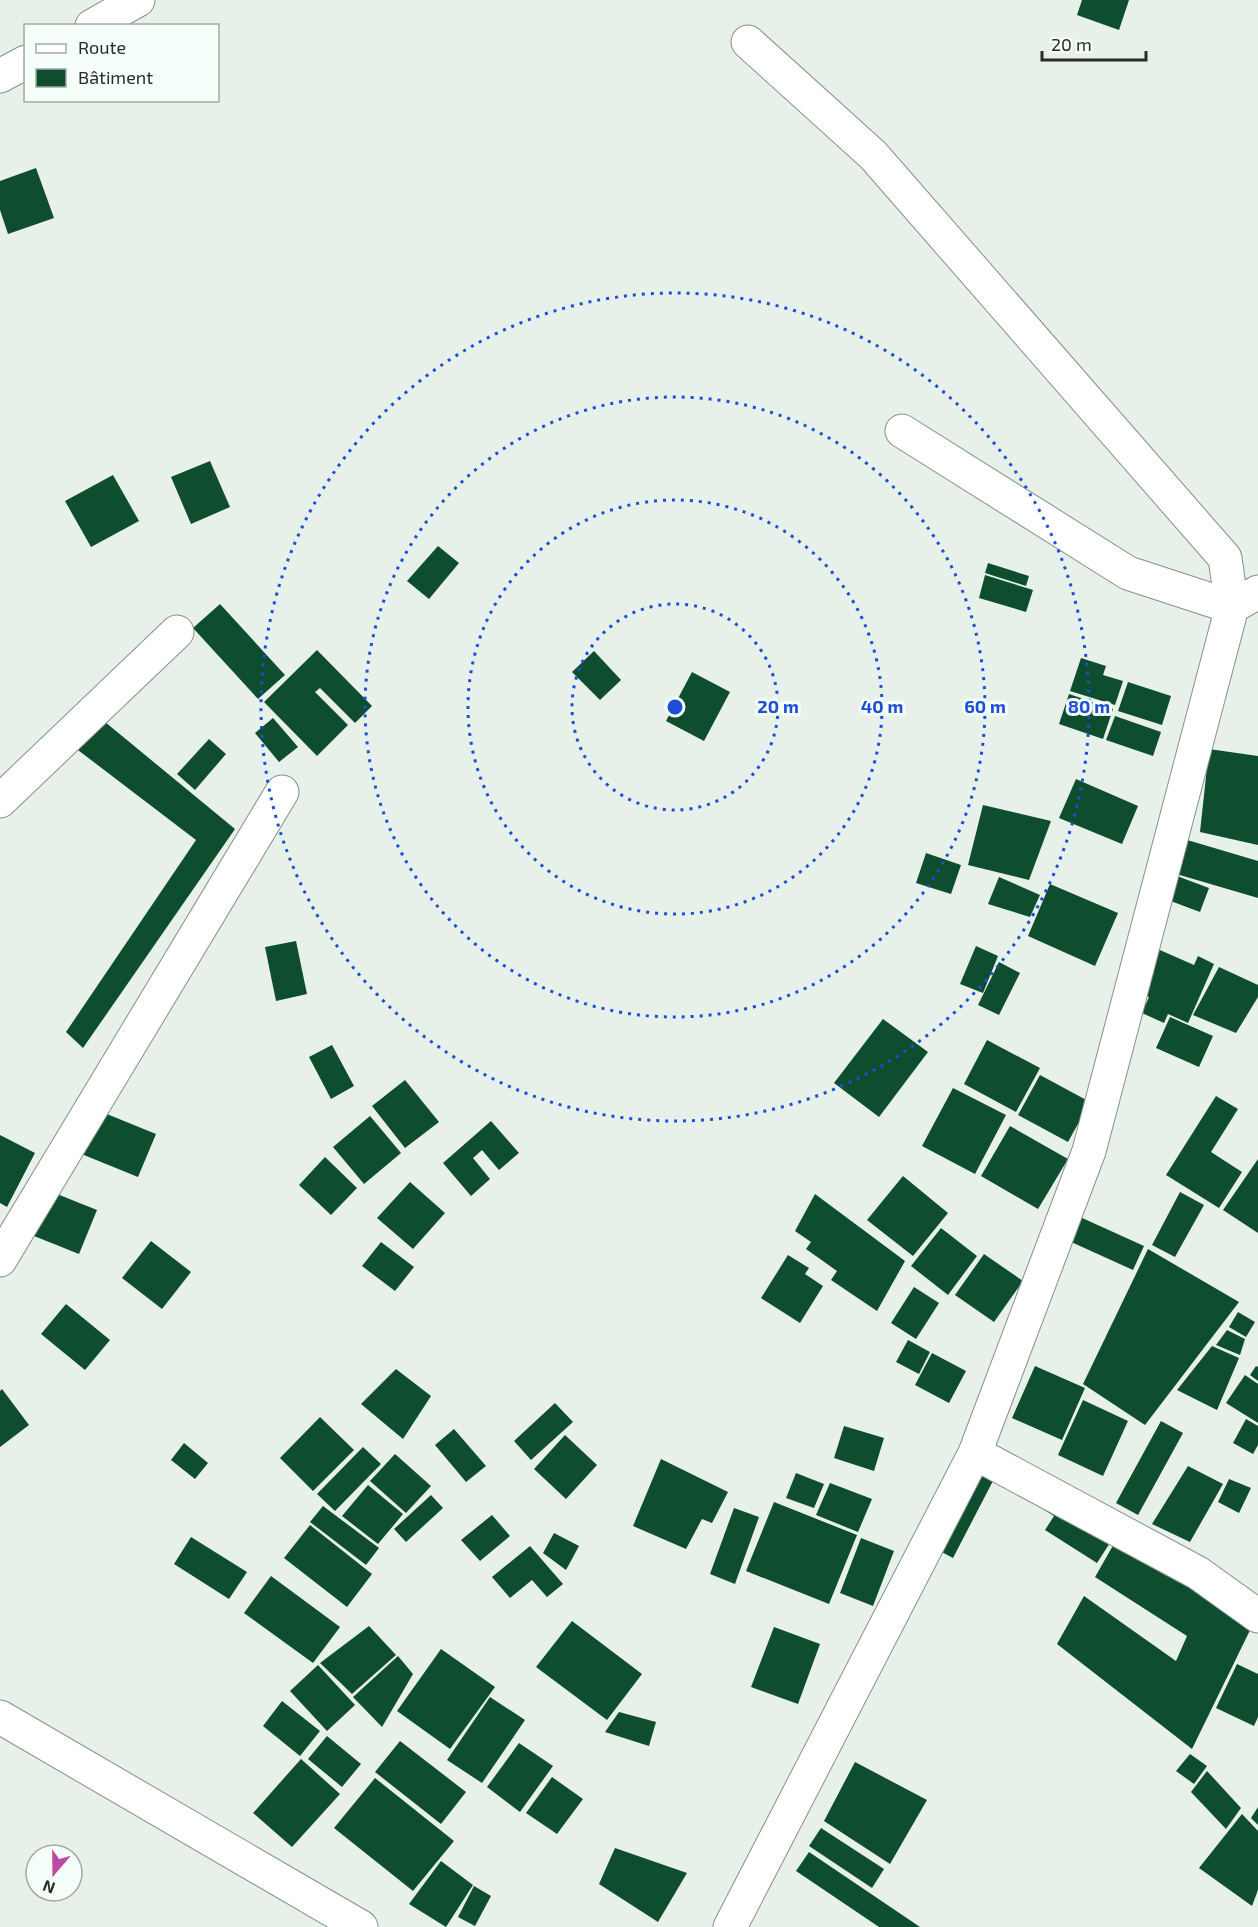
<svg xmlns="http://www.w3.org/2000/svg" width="1258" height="1927" font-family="'Exo 2',sans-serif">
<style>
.building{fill:#0e4d2d}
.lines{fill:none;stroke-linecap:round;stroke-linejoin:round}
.street-casing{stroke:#87908a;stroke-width:35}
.secondary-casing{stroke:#87908a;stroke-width:35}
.street{stroke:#fff;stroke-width:33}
.secondary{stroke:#fff;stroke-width:33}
.ring{fill:none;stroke:#1d4ed8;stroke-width:3;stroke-dasharray:3 6}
.centre{fill:#1d4ed8;stroke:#f5fef8;stroke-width:3}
.ring-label{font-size:18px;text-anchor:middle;font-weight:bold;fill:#1d4ed8;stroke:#f5fef8;stroke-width:6;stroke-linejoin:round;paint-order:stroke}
</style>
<rect width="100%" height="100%" fill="#e7f1ea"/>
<path class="building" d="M1082 0H1129L1119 30 1077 15Z
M36 168 54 218 8 234 0 210V181Z
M210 461 230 507 191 524 171 477Z
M113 475 139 521 91 547 65 501Z
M438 546 459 563 429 599 407 581Z
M988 563 1029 576 1026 586 985 573Z
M985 575 1033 590 1026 612 979 598Z
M220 604 285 675 258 699 193 628Z
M317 650 372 706 355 723 320 688 315 692 348 725 317 756 264 702Z
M594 651 621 680 600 700 572 672Z
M1081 658 1106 666 1103 675 1123 681 1115 705 1070 691Z
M692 672 730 692 704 741 666 721Z
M1128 682 1171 696 1162 725 1118 711Z
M1069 694 1113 709 1103 739 1059 724Z
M1115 716 1161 732 1153 756 1106 740Z
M99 717 235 829 83 1048 66 1032 196 840 74 747Z
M273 718 298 747 279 762 255 733Z
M209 739 226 754 195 790 177 774Z
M1209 749 1258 756V845L1200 832Z
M1076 779 1138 806 1122 844 1059 818Z
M983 805 1051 821 1029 880 968 865Z
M1184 839 1258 861V898L1173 873Z
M926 853 961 865 951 894 916 883Z
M1177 876 1209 888 1200 912 1168 900Z
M999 877 1040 895 1030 917 988 904Z
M1050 884 1118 913 1095 966 1028 936Z
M296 941 307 994 276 1001 265 947Z
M976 946 998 956 983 993 960 984Z
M1153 947 1194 965 1198 956 1214 964 1188 1023 1168 1014 1164 1023 1142 1013 1149 997 1140 994 1148 986 1154 973 1144 969Z
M999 962 1020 973 999 1015 978 1005Z
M1219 967 1258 985V997L1236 1033 1193 1015Z
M1170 1017 1213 1036 1199 1067 1156 1048Z
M883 1019 928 1052 879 1117 834 1083Z
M987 1040 1040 1068 1016 1112 964 1084Z
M332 1045 354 1086 331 1099 309 1057Z
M1040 1075 1090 1102 1068 1142 1018 1115Z
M405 1080 439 1122 405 1148 372 1106Z
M953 1088 1006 1115 975 1174 922 1146Z
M1216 1096 1238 1109 1211 1152 1242 1172 1219 1208 1166 1175Z
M97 1110 156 1134 138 1177 79 1153Z
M370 1116 401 1153 364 1184 333 1147Z
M491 1121 519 1153 499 1170 482 1150 473 1158 490 1179 471 1196 443 1163Z
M1010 1126 1068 1159 1038 1209 981 1176Z
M0 1135 35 1153 7 1207 0 1203Z
M325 1157 357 1188 331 1215 299 1185Z
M1258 1159V1233L1223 1210Z
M903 1176 948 1213 913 1256 867 1220Z
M410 1182 445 1213 413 1249 377 1218Z
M52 1192 97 1210 79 1254 34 1236Z
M1180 1192 1204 1205 1175 1257 1152 1245Z
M815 1194 905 1261 877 1311 831 1280 837 1271 806 1249 811 1242 795 1231Z
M1080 1217 1144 1246 1133 1270 1069 1241Z
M941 1228 977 1256 948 1295 911 1266Z
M151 1241 191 1272 162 1309 122 1278Z
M381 1242 414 1267 395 1291 362 1266Z
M1148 1249 1239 1302 1145 1425 1083 1384Z
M984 1254 1023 1281 994 1322 955 1295Z
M788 1255 809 1268 805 1274 823 1286 800 1323 761 1298Z
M914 1287 939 1303 916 1339 891 1323Z
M66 1304 110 1340 85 1370 41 1334Z
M1238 1312 1255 1322 1246 1337 1229 1327Z
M1227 1330 1245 1339 1240 1355 1216 1345Z
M908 1340 930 1352 919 1374 896 1362Z
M1212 1346 1239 1358 1217 1410 1177 1390Z
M932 1353 966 1371 949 1403 915 1385Z
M1035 1366 1085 1388 1062 1440 1012 1418Z
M1256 1366 1258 1367V1381L1250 1375Z
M396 1369 431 1396 403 1439 361 1404Z
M1245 1375 1258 1384V1423L1226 1403Z
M2 1389 29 1425 0 1447V1391Z
M1083 1400 1128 1421 1103 1476 1058 1455Z
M555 1403 573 1422 531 1460 514 1441Z
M320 1417 354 1450 313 1491 280 1458Z
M1246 1419 1258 1426V1445L1253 1454 1233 1443Z
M1161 1421 1183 1433 1138 1515 1116 1503Z
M844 1426 884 1438 874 1471 834 1458Z
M454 1429 486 1466 466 1482 435 1445Z
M565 1435 597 1465 566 1499 534 1469Z
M184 1443 208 1463 195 1479 171 1460Z
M363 1447 381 1464 335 1511 317 1494Z
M395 1454 431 1486 406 1513 370 1481Z
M661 1459 728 1492 712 1523 702 1519 686 1549 633 1526Z
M1188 1466 1223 1484 1190 1542 1152 1524Z
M977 1469 1115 1535 1097 1563 1045 1530 1054 1516 994 1479 953 1558 936 1549Z
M796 1473 824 1484 814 1508 786 1498Z
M1229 1479 1251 1488 1239 1513 1218 1502Z
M830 1483 872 1499 858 1532 816 1515Z
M368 1485 403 1514 378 1544 342 1516Z
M431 1495 443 1508 406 1542 394 1529Z
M774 1502 857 1535 829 1604 746 1571Z
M323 1506 379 1548 366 1565 310 1522Z
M734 1508 759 1517 735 1584 710 1574Z
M492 1515 510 1536 480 1561 461 1540Z
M310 1525 372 1574 347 1607 284 1558Z
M554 1533 579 1546 566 1570 543 1553Z
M1119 1535 1255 1620 1192 1749 1057 1644 1084 1596 1176 1661 1187 1636 1095 1577Z
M191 1537 247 1572 229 1599 174 1564Z
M861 1538 894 1551 873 1606 840 1593Z
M530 1546 563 1584 547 1597 532 1580 510 1598 492 1577Z
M271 1576 340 1627 313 1663 244 1613Z
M572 1621 642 1674 607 1720 536 1667Z
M369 1626 396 1655 352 1694 320 1663Z
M774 1627 820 1644 798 1704 751 1687Z
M441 1649 495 1687 450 1749 397 1711Z
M398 1656 413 1674 382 1727 353 1697Z
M1237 1664 1258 1674V1717L1254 1726 1216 1708Z
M318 1665 355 1705 327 1731 290 1691Z
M490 1697 525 1720 482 1783 447 1760Z
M282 1701 320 1731 300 1756 263 1726Z
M619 1712 656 1722 649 1746 605 1732Z
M327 1736 361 1764 342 1787 308 1759Z
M400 1741 466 1792 441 1824 375 1772Z
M519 1743 553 1766 520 1812 487 1787Z
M1190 1754 1207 1766 1194 1784 1176 1771Z
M301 1759 340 1794 292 1847 253 1813Z
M855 1762 927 1800 890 1864 824 1821Z
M1207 1771 1241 1808 1226 1829 1191 1792Z
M552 1777 583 1799 557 1834 526 1813Z
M375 1778 454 1841 413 1891 334 1828Z
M1258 1807V1825L1251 1818Z
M1242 1814 1258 1831V1890L1252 1906 1199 1868Z
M821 1828 884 1869 872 1888 809 1846Z
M615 1848 687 1873 658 1922 599 1884Z
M809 1852 920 1927H879L796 1871Z
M441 1861 473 1885 446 1927 409 1904Z
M474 1886 491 1896 475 1926 458 1917Z"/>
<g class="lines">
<defs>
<path id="street" d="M92 26 138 0
M748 42 873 155 1225 558 1232 607 1258 592
M0 76 26 62
M0 801 177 632
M0 1260 282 792
M975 1453 1198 1573 1258 1616
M730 1927 975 1453 1089 1151 1232 607 1128 573 902 431"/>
<path id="secondary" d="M0 1717 361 1927"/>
</defs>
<use href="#street" class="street-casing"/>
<use href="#secondary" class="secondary-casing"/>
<use href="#street" class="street"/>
<use href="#secondary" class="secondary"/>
</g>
<g class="ring">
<circle cx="675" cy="707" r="103"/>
<circle cx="675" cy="707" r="207"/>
<circle cx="675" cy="707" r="310"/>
<circle cx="675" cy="707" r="414"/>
</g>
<circle cx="675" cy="707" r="9" class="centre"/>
<g class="ring-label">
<text x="778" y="713">20 m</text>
<text x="882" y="713">40 m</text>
<text x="985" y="713">60 m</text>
<text x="1089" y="713">80 m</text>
</g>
<rect x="24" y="24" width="195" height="78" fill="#f5fef8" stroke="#a3aaa6" stroke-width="1.5"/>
<rect x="36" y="44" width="30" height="9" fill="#ffffff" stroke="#a3aaa6" stroke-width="1.5"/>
<text x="78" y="54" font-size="18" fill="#292d2a">Route</text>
<rect x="36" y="69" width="30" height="18" fill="#0e4d2d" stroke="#a3aaa6" stroke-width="1.5"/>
<text x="78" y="84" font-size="18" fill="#292d2a">Bâtiment</text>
<g transform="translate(54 1873) rotate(200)"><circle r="28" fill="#f5fef8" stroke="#a3aaa6" stroke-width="1.5"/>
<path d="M0-4.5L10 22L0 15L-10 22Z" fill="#bc4ba6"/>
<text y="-9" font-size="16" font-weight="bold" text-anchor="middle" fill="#292d2a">N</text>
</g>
<path d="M1042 51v9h104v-9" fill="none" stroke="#292d2a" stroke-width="3"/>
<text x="1051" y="51" font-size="18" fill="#292d2a" stroke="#f5fef8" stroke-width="4.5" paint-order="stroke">20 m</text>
</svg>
